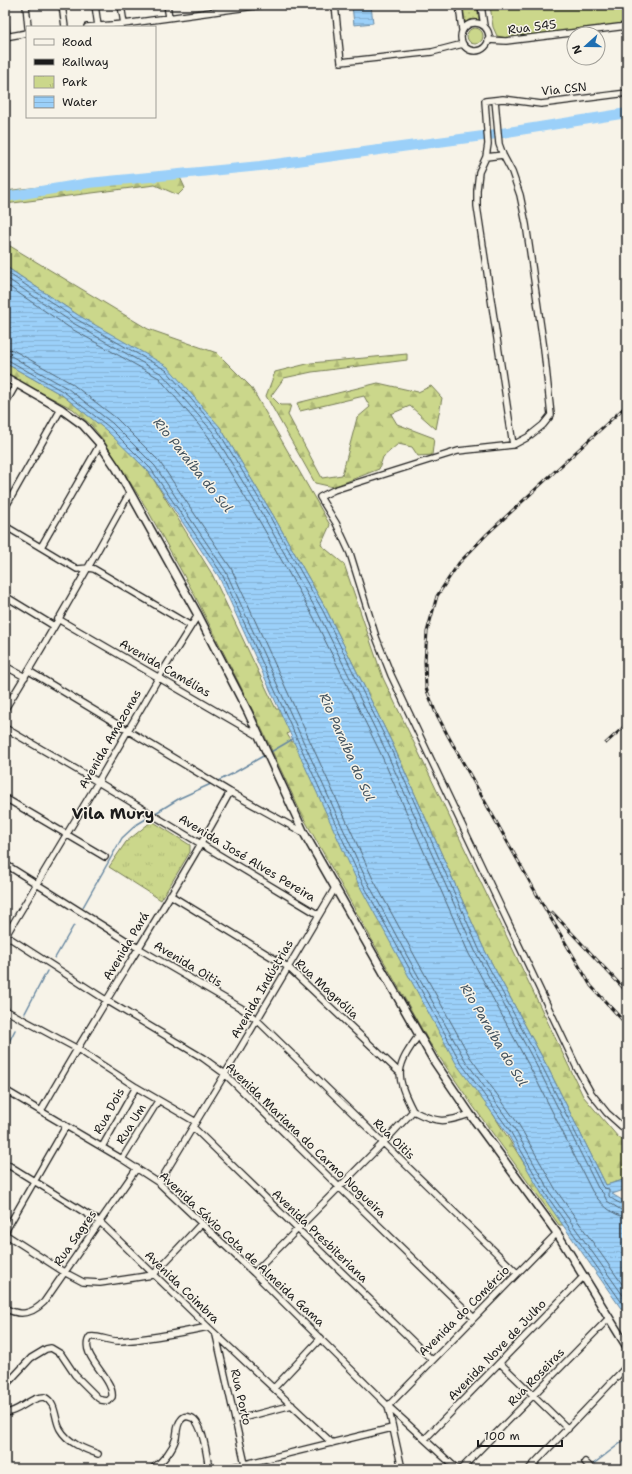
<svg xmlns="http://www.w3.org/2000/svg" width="632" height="1474" font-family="'Shantell Sans',sans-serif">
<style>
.grass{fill:#cbd78b;stroke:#747a54}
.forest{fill:url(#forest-firs);stroke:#747a54}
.park{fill:url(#park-tufts);stroke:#747a54}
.garden{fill:url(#garden-dots);stroke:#747a54}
.water{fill:url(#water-rules);stroke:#6888a1}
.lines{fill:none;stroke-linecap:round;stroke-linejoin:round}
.shore{stroke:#4f6474;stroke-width:1}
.stream{stroke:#6888a1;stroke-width:1.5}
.river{stroke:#9bd0f9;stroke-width:10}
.minor-casing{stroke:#1c1c1c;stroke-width:8}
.major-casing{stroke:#1c1c1c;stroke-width:10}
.minor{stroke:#f7f3e8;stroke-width:5.5}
.major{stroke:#f7f3e8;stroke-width:7}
.rail-casing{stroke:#1c1c1c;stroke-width:3}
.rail{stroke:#f7f3e8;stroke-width:1.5;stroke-dasharray:4.5;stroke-linecap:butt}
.labels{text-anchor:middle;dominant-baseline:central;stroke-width:3;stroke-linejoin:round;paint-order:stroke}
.street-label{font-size:12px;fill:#1c1c1c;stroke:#f7f3e8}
.water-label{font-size:13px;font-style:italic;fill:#42525e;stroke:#f7f3e8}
.district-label{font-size:16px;font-weight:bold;fill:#1c1c1c;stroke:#f7f3e8}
</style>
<defs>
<pattern id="forest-firs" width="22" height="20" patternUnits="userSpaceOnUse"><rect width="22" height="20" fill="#cbd78b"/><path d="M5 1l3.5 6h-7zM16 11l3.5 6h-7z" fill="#aeb877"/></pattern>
<pattern id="park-tufts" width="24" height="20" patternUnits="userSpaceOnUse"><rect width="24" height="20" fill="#cbd78b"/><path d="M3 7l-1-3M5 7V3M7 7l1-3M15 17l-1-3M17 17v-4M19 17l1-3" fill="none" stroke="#aeb877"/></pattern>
<pattern id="garden-dots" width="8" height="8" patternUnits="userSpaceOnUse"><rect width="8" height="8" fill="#cbd78b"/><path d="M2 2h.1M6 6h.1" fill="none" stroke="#aeb877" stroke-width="1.8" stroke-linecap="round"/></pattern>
<pattern id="water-rules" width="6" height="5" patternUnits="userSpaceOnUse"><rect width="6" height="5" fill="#9bd0f9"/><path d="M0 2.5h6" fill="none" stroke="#85b2d5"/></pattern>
</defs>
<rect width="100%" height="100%" fill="#f7f3e8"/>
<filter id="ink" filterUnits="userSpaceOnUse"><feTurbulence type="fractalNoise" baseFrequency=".025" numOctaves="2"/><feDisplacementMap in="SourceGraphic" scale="8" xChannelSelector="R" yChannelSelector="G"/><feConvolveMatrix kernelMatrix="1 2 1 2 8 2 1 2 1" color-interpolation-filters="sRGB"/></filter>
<g filter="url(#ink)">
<path class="grass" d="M490 5H627V23L507 38 497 36 493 27Z
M467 36a8 8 0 1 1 16 0a8 8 0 1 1-16 0Z"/>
<path class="forest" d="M177 171 185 188 178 195 155 185 5 204V191Z
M5 243 148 329 217 353 251 387 330 525 321 545 344 564 383 678 583 1096 618 1137 627 1143V1179L606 1185 548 1068 483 947 393 745 326 609 273 515 220 427 78 315 5 266Z
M407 354V360L312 372 284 378 271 396 280 405H291L288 415 322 478 342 475 357 418 370 407 364 396 300 411 297 403 378 383 418 392 431 386 442 398 436 429 410 406 391 414 397 424 434 438 432 455 418 456 412 447 398 444 383 457 379 469 333 487 315 483 266 396 275 372 311 363Z
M5 363 62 395 106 429 149 472 212 574 276 709 293 710 300 723 287 734 292 742 304 739 428 1011 563 1225H559L473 1106 429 1042 302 815 258 721 193 592 147 509 104 441 91 425 73 409 5 374Z"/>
<path class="park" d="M152 821 190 845V852L161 900 109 867 126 842Z"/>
<path class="garden" d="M463 5H477L479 20H471L465 22Z"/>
<path class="water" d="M352 5H371L373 23 354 25Z
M5 266 78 315 168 367 220 427 273 515 326 609 393 745 483 947 548 1068 606 1185 627 1179V1189L612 1194 627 1203V1317L544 1198 507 1133 457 1065 358 883 219 577 149 472 106 430 62 395 5 363Z"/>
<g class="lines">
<path class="shore" d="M5 271 76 319 166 370 217 429 270 517 323 611 390 747 479 949 544 1070 602 1186 604 1188 609 1189C609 1191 609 1194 609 1196 612 1200 623 1205 627 1206
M5 277 73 323 162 374 213 432 265 519 318 613 385 749 475 951 540 1072 598 1188 603 1193 607 1201 621 1210 627 1211
M5 284 70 328 159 378 208 436 260 522 313 616 380 752 469 954 534 1075 592 1191C600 1203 612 1216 627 1217
M5 349 13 350 71 383 116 418 159 461 231 568 372 877 412 951 470 1057 519 1125 556 1190 627 1291
M5 355 11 356 67 388 112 423 155 466 226 572 366 879 406 954 465 1060 514 1128 551 1194 627 1301
M5 360H8L64 392 109 427 151 469 222 574 362 882 461 1063 510 1131 547 1196 627 1310"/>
<path class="stream" d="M269 753 293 739
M216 782 232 774 265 755
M154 814 180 798 213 783
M83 907 122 838 136 825 151 816
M55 958 74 925
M25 1013 47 971
M5 1050 15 1030
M592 1465 627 1438"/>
<path class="river" d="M5 197 89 183 260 166 483 136 627 113"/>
<defs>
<path id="minor" d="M26 5 28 27
M62 5 65 27
M95 5 98 26
M121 5 124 24
M167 5 169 17
M335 5 341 62 432 52 463 44
M459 5 462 30
M481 5 484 26
M5 21 7 37
M461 37a14 14 0 1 1 28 0a14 14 0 1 1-28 0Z
M87 27 124 24 262 5
M5 37 27 33
M488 40 506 41 627 26
M495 100 499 144 503 155 512 172 520 195 526 224 544 349 551 415 543 425 528 437 513 445 458 451 334 490 320 497 336 523 350 553 376 637 391 675 577 1068 591 1093 607 1113 627 1131
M486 157 503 155
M5 404 17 383
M513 445 477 206V190L479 172 486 157 488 144 485 101 503 99 541 104 627 93
M5 508 61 409
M5 526 77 569 89 568 94 569 191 626
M41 547 100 444
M5 596 54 626
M58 619 259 736
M5 666 25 677
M29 671 230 792 304 833
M5 709C49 638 90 565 130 492
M5 728 98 782 319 915
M5 798 105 857
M5 864 138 948 241 1008 257 1020 517 1273
M170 895 288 967 399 1072
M5 935 106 1000 203 1058 225 1074 339 1187 474 1318
M5 937 98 782 159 677 198 615
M5 1010 76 1048 136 1087 196 1122
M5 1090 122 1159 159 1183 254 1273 388 1406 457 1469
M41 1111C102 1003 171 901 230 792
M413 1111C394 1074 396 1067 419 1035
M413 1111C437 1123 445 1123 470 1114
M193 1127 432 1360
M102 1147 136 1087
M122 1159 158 1101
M5 1163 100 1222 208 1327 332 1443
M159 1183 225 1074 335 888
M5 1232 66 1126
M5 1234 64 1272 83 1282 100 1283 153 1275 201 1224
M254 1273 383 1143 413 1111
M5 1308C20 1317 32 1314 44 1302L137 1168
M216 1335 245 1464
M500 1363 568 1429
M5 1386 31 1358 46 1349 51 1348 61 1354 75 1375 98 1398 101 1400 108 1401 112 1397C115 1379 77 1354 90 1337 98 1335 110 1342 120 1341 149 1339 179 1333 208 1327
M274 1388 321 1338
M388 1406 557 1233
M388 1406 402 1469
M5 1413C20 1412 29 1397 44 1397 57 1403 54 1418 60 1429 68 1443 84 1449 98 1454
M235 1420 292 1405
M425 1439 584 1276
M585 1462 592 1469
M152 1469C163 1461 172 1451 176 1438 177 1432 177 1424 181 1420 183 1417 186 1416 189 1417 203 1418 207 1458 209 1469
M225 1469 392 1428
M461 1469 609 1318
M529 1469 627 1366"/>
<path id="major" d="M5 377 61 409 83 425 100 444 117 469 198 615 248 712 304 833 434 1061 470 1114 557 1233 627 1347"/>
</defs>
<use href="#minor" class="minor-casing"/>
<use href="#major" class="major-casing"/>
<use href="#minor" class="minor"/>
<use href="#major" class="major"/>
<defs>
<path id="rail" d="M627 405 487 534 459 563 437 596 427 632 425 661 426 688 435 711 447 734 540 900 591 986 627 1025
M606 743 627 724
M552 912 627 992"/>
</defs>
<use href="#rail" class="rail-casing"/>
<use href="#rail" class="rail"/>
</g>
</g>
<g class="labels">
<g class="street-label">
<text transform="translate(532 27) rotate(-7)">Rua 545</text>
<text transform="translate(564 89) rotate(-6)">Via CSN</text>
<text transform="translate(165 668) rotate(30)">Avenida Camélias</text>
<text transform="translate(110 739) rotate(-60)">Avenida Amazonas</text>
<text transform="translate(247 858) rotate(31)">Avenida José Alves Pereira</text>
<text transform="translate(126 946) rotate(-59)">Avenida Pará</text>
<text transform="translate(188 964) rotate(31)">Avenida Oitis</text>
<text transform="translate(262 989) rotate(-60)">Avenida Indústrias</text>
<text transform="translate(327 989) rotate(43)">Rua Magnólia</text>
<text transform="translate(109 1111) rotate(-61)">Rua Dois</text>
<text transform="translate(131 1124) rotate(-58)">Rua Um</text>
<text transform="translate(394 1139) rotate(44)">Rua Oitis</text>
<text transform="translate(306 1140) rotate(44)">Avenida Mariana do Carmo Nogueira</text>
<text transform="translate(320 1236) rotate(44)">Avenida Presbiteriana</text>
<text transform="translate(75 1238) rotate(-55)">Rua Sagres</text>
<text transform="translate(242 1249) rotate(43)">Avenida Sávio Cota de Almeida Gama</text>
<text transform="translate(182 1287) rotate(44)">Avenida Coimbra</text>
<text transform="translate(464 1311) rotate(-45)">Avenida do Comércio</text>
<text transform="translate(497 1350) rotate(-46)">Avenida Nove de Julho</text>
<text transform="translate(536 1377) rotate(-46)">Rua Roseiras</text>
<text transform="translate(241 1397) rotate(77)">Rua Porto</text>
</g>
<g class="water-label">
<text transform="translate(193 465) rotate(51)">Rio Paraíba do Sul</text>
<text transform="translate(347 747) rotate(66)">Rio Paraíba do Sul</text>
<text transform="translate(494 1035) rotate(59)">Rio Paraíba do Sul</text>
</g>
<g class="district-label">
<text x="113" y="813">Vila Mury</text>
</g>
</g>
<rect width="632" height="1474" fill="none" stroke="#f7f3e8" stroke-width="20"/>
<rect x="10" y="10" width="612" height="1454" fill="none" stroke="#1c1c1c" stroke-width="1.5" filter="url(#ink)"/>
<rect x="26" y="26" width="130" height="92" fill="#f7f3e8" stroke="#9f9d96"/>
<rect x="34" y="39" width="20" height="6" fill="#f7f3e8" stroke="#9f9d96"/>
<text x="62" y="46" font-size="12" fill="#1c1c1c">Road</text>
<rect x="34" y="59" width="20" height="6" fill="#1c1c1c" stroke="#9f9d96"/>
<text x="62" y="66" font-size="12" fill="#1c1c1c">Railway</text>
<rect x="34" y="76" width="20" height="12" fill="url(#park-tufts)" stroke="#9f9d96"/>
<text x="62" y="86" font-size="12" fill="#1c1c1c">Park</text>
<rect x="34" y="96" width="20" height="12" fill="url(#water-rules)" stroke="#9f9d96"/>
<text x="62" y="106" font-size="12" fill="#1c1c1c">Water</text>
<g transform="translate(586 46) rotate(249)"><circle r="19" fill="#f7f3e8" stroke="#9f9d96"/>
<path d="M0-3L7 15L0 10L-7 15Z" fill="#1f6fb2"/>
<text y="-6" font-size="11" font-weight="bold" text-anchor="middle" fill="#1c1c1c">N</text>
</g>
<path d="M478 1440v6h84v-6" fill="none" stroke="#1c1c1c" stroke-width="2"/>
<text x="484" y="1440" font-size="12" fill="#1c1c1c" stroke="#f7f3e8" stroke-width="3" paint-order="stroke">100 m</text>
</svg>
